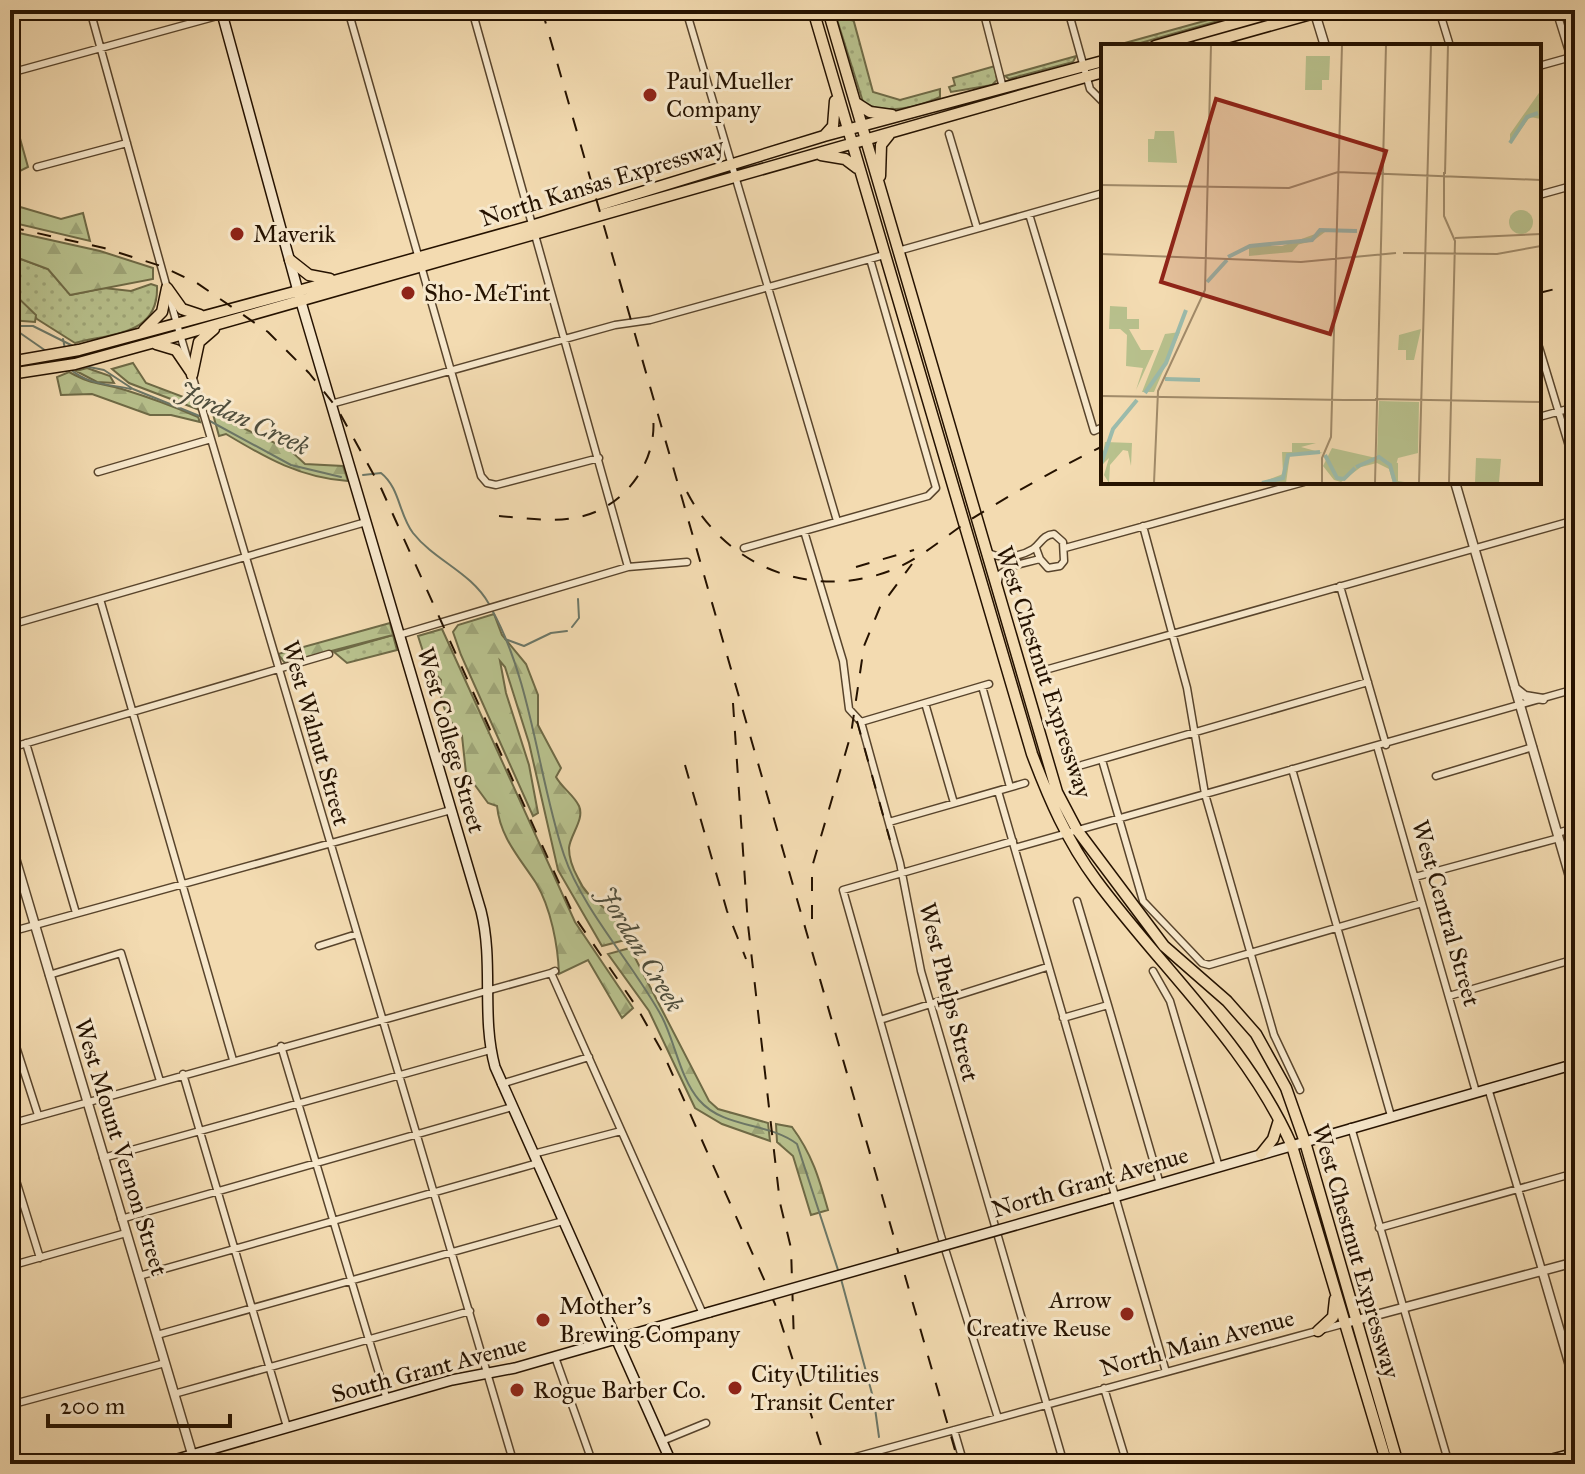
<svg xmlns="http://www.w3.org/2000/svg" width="1585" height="1474" font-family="'IM FELL Great Primer',serif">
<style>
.grass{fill:url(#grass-dots);stroke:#6e6a46;stroke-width:2}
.forest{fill:url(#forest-firs);stroke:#6e6a46;stroke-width:2}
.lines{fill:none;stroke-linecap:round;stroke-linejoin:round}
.stream{stroke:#6c7767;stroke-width:2}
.minor-casing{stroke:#58442c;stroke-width:9}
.tertiary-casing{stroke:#58442c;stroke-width:11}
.secondary-casing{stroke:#251200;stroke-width:12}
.primary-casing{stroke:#251200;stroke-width:13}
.minor{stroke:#f7e8cc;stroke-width:6}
.tertiary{stroke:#f7e8cc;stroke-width:8}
.secondary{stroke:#f7e8cc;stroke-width:9}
.primary{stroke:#f3dbb1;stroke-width:10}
.rail{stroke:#251200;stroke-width:2;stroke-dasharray:14 14;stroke-linecap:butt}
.secondary-bridge-casing{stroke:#251200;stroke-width:12;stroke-linecap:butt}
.secondary-bridge{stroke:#f7e8cc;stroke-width:9}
.poi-dot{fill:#8f2418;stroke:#f7e8cc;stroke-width:3}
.labels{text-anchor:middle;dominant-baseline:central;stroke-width:6;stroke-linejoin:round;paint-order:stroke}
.poi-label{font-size:24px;fill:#251200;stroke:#f7e8cc;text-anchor:start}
.street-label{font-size:24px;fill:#251200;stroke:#f7e8cc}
.water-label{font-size:26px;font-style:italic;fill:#4e4d3c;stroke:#f7e8cc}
.inset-river{fill:none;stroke:#9bbbac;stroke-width:4}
.inset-road{fill:none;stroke:#a18b6a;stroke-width:2}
.view{fill:#8f2418;fill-opacity:0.15;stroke:#8f2418;stroke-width:4}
.inset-edge{fill:none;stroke:#251200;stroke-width:4}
</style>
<defs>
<pattern id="grass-dots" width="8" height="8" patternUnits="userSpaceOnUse" patternTransform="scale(2)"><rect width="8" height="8" fill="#b8c18d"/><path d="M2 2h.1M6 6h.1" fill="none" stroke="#9ea578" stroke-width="1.8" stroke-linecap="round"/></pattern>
<pattern id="forest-firs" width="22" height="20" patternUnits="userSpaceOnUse" patternTransform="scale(2)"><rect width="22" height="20" fill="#b8c18d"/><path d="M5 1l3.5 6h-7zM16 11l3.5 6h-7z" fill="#9ea578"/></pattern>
</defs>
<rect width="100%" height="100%" fill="#f3dbb1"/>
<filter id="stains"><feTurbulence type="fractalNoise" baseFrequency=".0025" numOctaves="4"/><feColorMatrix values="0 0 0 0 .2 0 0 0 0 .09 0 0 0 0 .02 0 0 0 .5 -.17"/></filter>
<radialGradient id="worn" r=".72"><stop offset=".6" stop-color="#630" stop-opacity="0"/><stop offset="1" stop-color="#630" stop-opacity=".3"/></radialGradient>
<path class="grass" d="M834 10H847L854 22 873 92 900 100 940 89V97C919 107 884 116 863 102Z
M1244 10H1257L1130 46H1114Z
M1076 56 1073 62 1009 79 1005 76Z
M995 66 997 80 992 85 951 92 949 87 955 85 953 78Z
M10 255 48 269 71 295 104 288 131 291 151 284 157 286C159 335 113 333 75 343L37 319 10 290Z
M393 635 397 650 347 663 334 652Z"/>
<path class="forest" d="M14 117 28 167 10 176V118Z
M10 204 61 219 83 213 90 241 10 222Z
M10 231 100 251 153 268V279L70 295 48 269 10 255Z
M10 290 36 315 35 322 10 320Z
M133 363 146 383 194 401 197 409 129 383 112 369Z
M87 368 110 376 114 383 97 382 76 371Z
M69 372C93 385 97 382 122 389 148 397 173 406 198 417L200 422 171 415H150L92 394 61 395 57 377Z
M214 406 245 429 290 450 305 464 343 466 348 481C301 478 266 458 226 434L219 436 211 407Z
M494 614 502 635 526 664 538 695V725L561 768 556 777C562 788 574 795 579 806 585 819 570 835 569 848 569 858 573 869 578 878 591 908 618 906 625 940L602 946 558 870 529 743 505 667 500 661 506 693 529 765 538 813 533 816 461 655 453 632 458 625Z
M390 623 393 635 285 663 278 654Z
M442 629 575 922 633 1008 622 1018 588 960 559 974C558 946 551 908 536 883 519 857 500 837 497 806L488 803 466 773 462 736C448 720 438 703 441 680L427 664 418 636Z
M630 948 709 1101 718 1109 768 1123 770 1141 722 1124 695 1108 649 1011 608 954Z
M776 1124 792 1127C812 1154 819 1178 828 1210L811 1215 793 1156 777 1142Z"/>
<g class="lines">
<path class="stream" d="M10 326 46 351
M11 326H33L75 347
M63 339 65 349
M84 366 104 370 133 389 202 417
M70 369C89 385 108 384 131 389
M208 420 291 465 341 477
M363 475 381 473C400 488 399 515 413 533 435 561 471 572 489 604
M492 610C532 682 538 778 564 855 582 909 634 965 662 1017 675 1042 680 1078 699 1100 724 1129 769 1122 797 1144L839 1273
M572 627 579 618 578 599
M505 639 524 646 551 633 567 631
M841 1279 874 1401 879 1437
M885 1458 887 1464"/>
<defs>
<path id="minor" d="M90 10 177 324 514 1464
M348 10 481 476 487 483 496 485 599 458
M472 10 628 567
M686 10 837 521
M983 10 1003 88
M1068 10 1090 89 1103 102
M1439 10 1450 46
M1556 10 1575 71
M1539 66 1575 56
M10 73 239 10
M949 134 977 228
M37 167 127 143
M1539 195 1575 185
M1029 214 1094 431 1103 427
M898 251 1103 193
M1539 347 1575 466
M331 404 615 325 650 320 884 255
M1539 417 1575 407
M98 472 211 439
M1143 526 1187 688 1205 794 1274 1035 1300 1090
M804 531 843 661 849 709 861 722 900 863 921 971 1064 1464
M744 548 928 496 936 488 870 259
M1065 548 1304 482
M987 552C1000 560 1020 557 1033 549 1041 544 1042 535 1054 534L1063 542 1064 561 1060 566 1048 568 1040 559 1036 548
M998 582 999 575 1012 566 1040 559
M1340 586 1386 745
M100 599 233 1060
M10 625 366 522
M399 635 628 567 687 562
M1045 670 1575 520
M982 686 1010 787
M925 703 954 803
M861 722 989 684
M26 743 76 913
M1377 746 1476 1092
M10 748 329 654
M1102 760 1143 901 1202 963 1209 965 1422 903
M1082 765 1368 682
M1292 769 1391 1116
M1436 776 1533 747
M998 791 1166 1372
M889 822 1025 783
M1557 833 1575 828
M1015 848 1575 689
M1415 877 1559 838
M1077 901 1108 1005
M10 932 451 810
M319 946 357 934
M555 971 551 973 703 1314
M1153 971 1170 1001 1219 1167
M49 975 121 953 160 1081
M1449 996 1575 959
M1063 1018 1108 1005 1160 1184
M880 1020 1047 967
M10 1028 38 1115
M281 1046 387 1400
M183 1074 287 1427
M501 1084 589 1057
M1488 1088 1542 1270
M10 1124 551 973
M1351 1127 1449 1464
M533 1154 621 1131
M103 1158 490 1050
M10 1161 40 1258
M121 1219 512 1107
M1379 1228 1575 1173
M10 1266 126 1233
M139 1276 538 1163
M157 1335 563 1221
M555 1357 593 1464
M1104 1388 1127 1464
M174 1394 470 1311
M10 1405 165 1363
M998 1418 941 1236 843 890 1013 841
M954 1430 964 1464
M662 1441 706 1423
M830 1464 1346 1323"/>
<path id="tertiary" d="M1314 10 1325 46
M1455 482 1575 894
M1515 688 1525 696 1543 699
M10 841 195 1464
M1542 1270 1575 1383
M1346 1323 1575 1262"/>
<path id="secondary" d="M221 10 301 302 481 911C494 963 481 1016 495 1067L672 1464
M1104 1200 1575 1064
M160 1464 452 1380 515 1368 710 1312
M1533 1464 1575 1453"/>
<path id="primary" d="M813 10 1032 754C1049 799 1067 841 1096 880 1161 968 1247 1044 1292 1146L1387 1464
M828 10 1057 792 1077 830 1164 946 1227 1001 1256 1034 1286 1088 1305 1142 1398 1464
M1155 46 1282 10
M1197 46 1325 10
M856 103 870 112 892 115
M824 136 833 126 835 101
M821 155 845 159 857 168
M880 176 881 145 889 135
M290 260 309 275 330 279
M167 288 182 309 200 315
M144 330 162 312 167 288
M156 344 176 350 191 372
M10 362 79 350 298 291 531 226 824 136 1103 61
M10 374 75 364 173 337 1103 72
M192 375 199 342 214 329
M1261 1154 1273 1139 1279 1120
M1318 1331 1333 1317 1335 1299"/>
</defs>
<use href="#minor" class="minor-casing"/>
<use href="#tertiary" class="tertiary-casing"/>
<use href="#secondary" class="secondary-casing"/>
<use href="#primary" class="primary-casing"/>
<use href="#minor" class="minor"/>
<use href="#tertiary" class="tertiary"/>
<use href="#secondary" class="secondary"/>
<use href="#primary" class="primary"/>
<path class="rail" d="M542 10 959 1464
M10 227 104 248 161 266 197 283 268 332 309 373 337 408 381 488 574 916 636 1006 663 1053 775 1304 810 1414
M1539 293 1575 284
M687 492C727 570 819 603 899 567 925 555 947 535 970 520 1013 493 1058 468 1103 446
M499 516C525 518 553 523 579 517 624 508 658 462 653 417
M856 567 914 550
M733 703 748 925 780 1203 791 1248 794 1343
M857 721 890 840
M685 765 727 911 746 959
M812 919V867L851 734 864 646 880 607 912 564
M808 1405 827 1464"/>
<defs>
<path id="secondary-bridge" d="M710 1312 1104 1200"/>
</defs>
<use href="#secondary-bridge" class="secondary-bridge-casing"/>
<use href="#secondary-bridge" class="secondary-bridge"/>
</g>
<g class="poi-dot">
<circle cx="650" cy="95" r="8"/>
<circle cx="237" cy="234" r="8"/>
<circle cx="408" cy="293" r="8"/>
<circle cx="1127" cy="1314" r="8"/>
<circle cx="543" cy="1320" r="8"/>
<circle cx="735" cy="1388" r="8"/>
<circle cx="517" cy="1390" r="8"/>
</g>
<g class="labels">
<g class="poi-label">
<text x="666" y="81">Paul Mueller<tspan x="666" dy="28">Company</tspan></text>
<text x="253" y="234">Maverik</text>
<text x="424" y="293">Sho-MeTint</text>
<text x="1111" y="1300" text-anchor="end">Arrow<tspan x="1111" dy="28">Creative Reuse</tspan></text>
<text x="559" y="1306">Mother's<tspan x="559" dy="28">Brewing Company</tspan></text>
<text x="751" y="1374">City Utilities<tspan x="751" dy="28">Transit Center</tspan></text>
<text x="533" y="1390">Rogue Barber Co.</text>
</g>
<g class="street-label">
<text transform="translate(602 182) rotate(-17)">North Kansas Expressway</text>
<text transform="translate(1044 672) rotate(72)">West Chestnut Expressway</text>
<text transform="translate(316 733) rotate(74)">West Walnut Street</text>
<text transform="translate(451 740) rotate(74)">West College Street</text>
<text transform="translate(1446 913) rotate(74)">West Central Street</text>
<text transform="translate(949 992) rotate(76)">West Phelps Street</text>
<text transform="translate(121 1147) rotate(73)">West Mount Vernon Street</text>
<text transform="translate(1090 1182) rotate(-16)">North Grant Avenue</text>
<text transform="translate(1356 1251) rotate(74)">West Chestnut Expressway</text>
<text transform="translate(1197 1343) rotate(-15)">North Main Avenue</text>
<text transform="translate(429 1369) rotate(-15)">South Grant Avenue</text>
</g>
<g class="water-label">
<text transform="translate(244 418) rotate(25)">Jordan Creek</text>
<text transform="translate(641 949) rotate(59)">Jordan Creek</text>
</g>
</g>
<g transform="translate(1101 44)">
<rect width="440" height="440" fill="#f3dbb1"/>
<path d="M228 185 212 197 187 203 198 200 191 208 148 212V202H181ZM18 284 28 285 40 306H53L35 346 42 324 25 322 26 291ZM79 288 53 348H41L64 290ZM4 398 31 399 30 422 27 407 22 406 9 421 8 439 3 431 8 414 0 422ZM191 399H215L200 403 222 409 189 411 185 439H159L182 430 181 408H191Z" fill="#b8c18d"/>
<path d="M278 357 318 358 317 409 297 414 295 421 276 412Z" fill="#b8c18d"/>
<path d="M205 12H229L228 36H221V46H204ZM440 46V75L429 73 409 100V90ZM54 87H73L76 119 47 118V95H53ZM9 262 26 263V275H38V285H8ZM320 285 313 316H305V306H297L298 291ZM231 404 297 419V437L310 439H292L288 425 276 419 260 423 240 438 233 436 222 422ZM375 414 400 415 398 438 407 439H374Z" fill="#b8c18d"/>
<path d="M408 178a12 12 0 1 1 24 0a12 12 0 1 1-24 0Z" fill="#b8c18d"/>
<path class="inset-river" d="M409 99 426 73 437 69M127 213 149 202 211 196 219 186 256 187M106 238 126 216M64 335 99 336M44 349 65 319 85 266M224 411 236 434 243 435 254 424M0 420 12 385 36 356M255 423 278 413 289 421 294 439M161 439 182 434 187 411 219 408"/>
<path class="inset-road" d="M343 128V172L354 197 348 439M344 130 347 1M0 141 188 144 237 128 440 136M354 194 440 190M302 209 396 210 440 202M0 210 200 218 295 209M0 352 243 356M274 355 440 358M241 356H275M53 439 57 347 104 246 110 1M221 439V414L230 393 241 1M274 439 285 1M318 439 330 1"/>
<path class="view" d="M115 55 285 107 229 290 60 238Z"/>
<rect width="440" height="440" class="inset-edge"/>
</g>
<rect width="1585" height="1474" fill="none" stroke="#f3dbb1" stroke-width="40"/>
<rect x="12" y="12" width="1561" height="1450" fill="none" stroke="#251200" stroke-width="4"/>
<rect x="20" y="20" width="1545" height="1434" fill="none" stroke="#251200" stroke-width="2"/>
<path d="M48 1414v12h182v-12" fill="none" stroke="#251200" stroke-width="4"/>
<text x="60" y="1414" font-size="24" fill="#251200" stroke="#f7e8cc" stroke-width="6" paint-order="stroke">200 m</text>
<rect width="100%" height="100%" filter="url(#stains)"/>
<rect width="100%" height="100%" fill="url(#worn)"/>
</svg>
